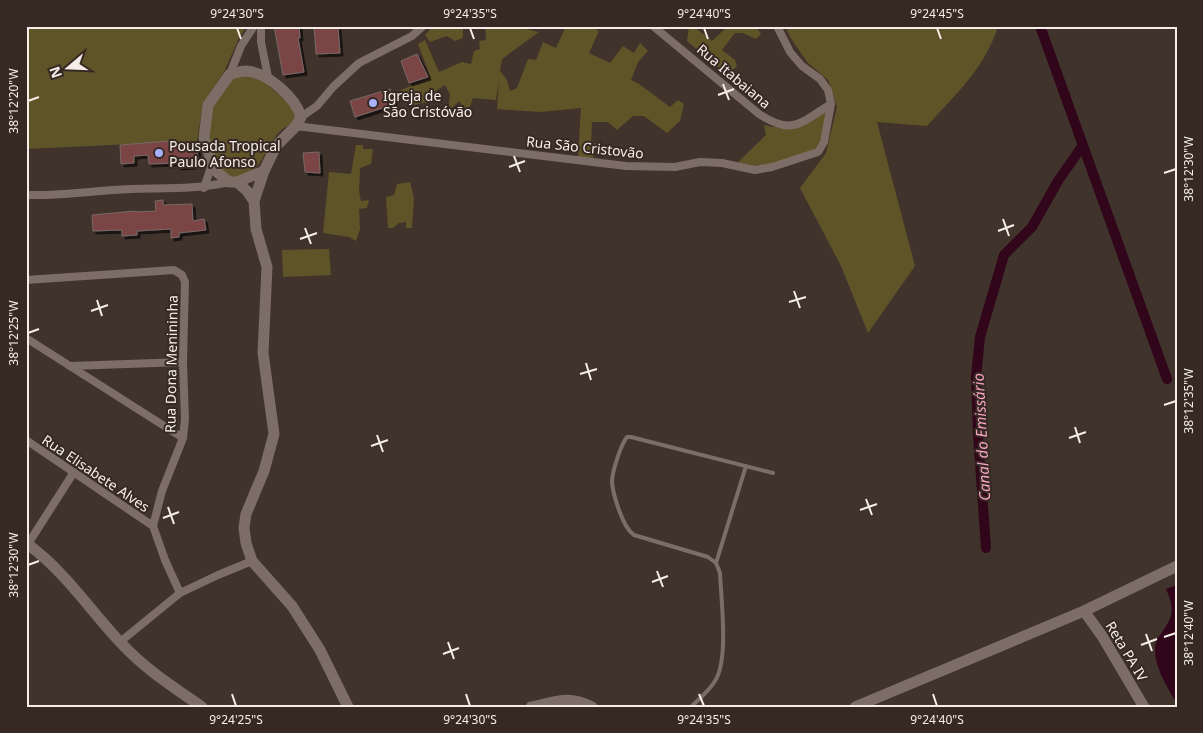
<svg xmlns="http://www.w3.org/2000/svg" width="1203" height="733" font-family="'Noto Sans',sans-serif">
<style>
.green{fill:#5f5427}
.water{fill:#31051a}
.lines{fill:none;stroke-linecap:round;stroke-linejoin:round}
.canal{stroke:#31051a;stroke-width:10}
.building{fill:#7b4545;stroke:#796867;filter:url(#shadow)}
.lane{stroke:#7c6d66;stroke-width:4}
.street{stroke:#7c6d66;stroke-width:8}
.secondary{stroke:#7c6d66;stroke-width:11}
.ticks{fill:none;stroke:#f6ede9;stroke-width:2}
.poi-dot{fill:#a9b0fc;stroke:#362923;stroke-width:2}
.labels{text-anchor:middle;dominant-baseline:central;stroke-width:4;stroke-linejoin:round;paint-order:stroke}
.street-label{font-size:14px;fill:#f6ede9;stroke:#362923}
.poi-label{font-size:14px;fill:#f6ede9;stroke:#362923;text-anchor:start}
.water-label{font-size:15px;font-style:italic;fill:#f9a6c6;stroke:#362923}
.neatline{fill:none;stroke:#f6ede9;stroke-width:2}
.ticks-label{font-size:12px;text-anchor:middle;fill:#f6ede9}
</style>
<defs>
<filter id="shadow"><feDropShadow dx="3" dy="3" stdDeviation="0" flood-color="#0009"/></filter>
</defs>
<rect width="100%" height="100%" fill="#40332c"/>
<path class="green" d="M26 26H247L239 38 224 72 203 103 197 141 26 149Z
M433 26H463V38L455 41 447 36 430 42 425 35Z
M485 26H512L539 32 502 59 500 71 507 80 510 91 517 88 528 59 536 60 543 42 556 48 566 26H591L599 31 589 53 610 63 623 46 634 53 640 43 648 51 638 62 631 80 639 84 670 107 678 100 684 104 680 121 667 133 644 116H633L617 130 608 122H592L591 143 597 144 593 158 578 157 581 108 540 112 497 109 499 80 496 100 473 98 469 109 464 108 459 101 451 109 449 105 450 94 445 85 437 90 428 102 414 105 405 103 401 90 431 78 418 44 425 40 439 72 462 62 471 64 474 51 480 49 479 41 486 40Z
M689 26H693L712 41 728 26H756L761 34 756 39 743 33H735L722 50 735 60 737 66 727 75 687 41Z
M785 26H998C986 67 955 95 927 126L877 122 915 266 868 333 841 266 800 188 826 153 837 107 828 80 807 62 790 37Z
M244 75 259 78 288 102 297 116 295 124C291 125 287 126 284 128 265 142 264 173 239 178 212 183 205 127 210 109 211 104 225 83 229 80 233 78 240 77 244 75Z
M827 110 821 140 814 150 771 164 754 166 738 162 766 135 764 125C796 132 800 125 827 110Z
M356 145H363V149H373L371 164 360 168 359 191 361 201 369 200 367 208 359 209 360 229 356 241 349 237 323 233 329 172 351 174Z
M410 182 414 198 412 228H406V222L399 223 393 228H388L386 197 394 195 397 184Z
M329 249 331 275 283 277 282 250Z"/>
<path class="water" d="M1177 585V704C1167 686 1151 663 1156 642 1157 638 1162 633 1164 629 1175 614 1173 605 1166 589Z"/>
<g class="lines">
<path class="canal" d="M1040 26 1167 379
M986 548 978 434 976 377 980 337 1004 255 1032 227 1058 181 1083 145"/>
</g>
<path class="building" d="M274 26H299L300 38H298L304 72 283 75Z
M314 26H323V28L338 27 340 53 316 54Z
M417 54 428 77 409 83 401 61Z
M390 89 395 104 355 117 350 101Z
M169 141V146L191 144V148L197 147 198 160 193 161 194 166 178 167V163L149 164 148 155 134 156V163L121 164 120 145Z
M319 152 320 173 305 172 303 153Z
M163 200V205L192 204 193 221 204 219 206 230 179 233V237L171 238V229L137 231V235L122 236V230L93 231 92 215 135 211V212L156 211 155 201Z"/>
<g class="lines">
<path class="lane" d="M716 563 746 466
M691 707C699 699 709 691 715 681 729 660 721 599 720 573L716 563 708 557 634 535C623 528 613 495 612 482 612 472 621 444 627 437H631L773 473"/>
<path class="street" d="M261 26V42L268 77
M653 26 759 114C793 136 800 123 831 104
M230 74 241 46 254 26
M301 117 317 106 333 87 359 63 412 36 423 26
M296 126 626 166 675 167 700 162 722 163 755 170 772 167 818 152 824 142 831 104 828 90 820 79 802 66 790 52 777 26
M204 188 212 164
M26 195C56 196 85 192 114 190 153 187 191 191 229 182
M26 280 174 270 182 275 185 282 183 362 185 419 183 438 162 491 153 526 165 560 180 593
M26 338 183 438
M70 366 183 362
M26 440 153 526
M28 544 74 472
M120 642 180 593 218 575 252 561"/>
<path class="secondary" d="M264 171 237 182H229L217 172 212 164 204 138 208 105 230 74C235 73 241 71 246 71 267 72 296 98 301 117L296 126 276 146 264 171 254 201 256 229 267 267 263 353 274 434 264 471 246 514 244 528 246 543 252 561 292 606 320 650 348 707
M237 182 247 191 254 201
M26 543C64 570 89 609 121 643 145 669 172 686 202 707
M1084 611 1102 636 1144 707
M531 707C556 702 567 695 592 707
M855 707 1084 611 1177 566"/>
</g>
<path class="ticks" d="M237 28 241 39M470 28 474 39M704 28 708 39M937 28 941 39M723 84 729 100M718 95 734 89M28 101 39 97M514 156 520 172M509 167 525 161M1164 173 1176 169M1003 219 1009 236M305 228 311 244M998 231 1014 225M300 239 317 233M794 291 800 308M97 300 102 316M789 302 806 297M91 311 108 305M28 333 39 329M586 363 591 380M580 374 597 369M1164 405 1176 401M1075 427 1080 443M377 435 383 452M1069 438 1086 432M371 446 388 440M866 499 872 515M168 507 174 524M860 510 877 504M163 518 179 512M28 565 39 561M657 571 663 587M652 582 668 576M1146 634 1152 651M1164 637 1176 633M448 642 454 659M1141 645 1157 639M443 654 459 648M232 694 236 706M466 694 470 706M699 694 704 706M933 694 937 706"/>
<g class="poi-dot">
<circle cx="373" cy="103" r="5"/>
<circle cx="159" cy="153" r="5"/>
</g>
<g class="labels">
<g class="street-label">
<text transform="translate(734 76) rotate(40)">Rua Itabaiana</text>
<text transform="translate(585 147) rotate(6)">Rua São Cristovão</text>
<text transform="translate(171 364) rotate(-89)">Rua Dona Menininha</text>
<text transform="translate(96 473) rotate(34)">Rua Elisabete Alves</text>
<text transform="translate(1127 651) rotate(59)">Reta PA IV</text>
</g>
<g class="poi-label">
<text x="383" y="95">Igreja de<tspan x="383" dy="16">São Cristóvão</tspan></text>
<text x="169" y="145">Pousada Tropical<tspan x="169" dy="16">Paulo Afonso</tspan></text>
</g>
<g class="water-label">
<text transform="translate(981 437) rotate(-93)">Canal do Emissário</text>
</g>
</g>
<rect width="1203" height="733" fill="none" stroke="#362923" stroke-width="55"/>
<g transform="translate(68 68) rotate(251)" stroke="#362923" stroke-width="4" paint-order="stroke">
<path d="M0-4L9 19L0 12L-9 19Z" fill="#f6ede9"/>
<text y="-8" font-size="14" font-weight="bold" text-anchor="middle" fill="#f6ede9">N</text>
</g>
<rect x="28" y="28" width="1148" height="678" class="neatline"/>
<g class="ticks-label">
<text x="237" y="18">9°24'30"S</text>
<text x="470" y="18">9°24'35"S</text>
<text x="704" y="18">9°24'40"S</text>
<text x="937" y="18">9°24'45"S</text>
<text transform="translate(14 101) rotate(-90)" y="4">38°12'20"W</text>
<text transform="translate(1189 169) rotate(-90)" y="4">38°12'30"W</text>
<text transform="translate(14 333) rotate(-90)" y="4">38°12'25"W</text>
<text transform="translate(1189 401) rotate(-90)" y="4">38°12'35"W</text>
<text transform="translate(14 565) rotate(-90)" y="4">38°12'30"W</text>
<text transform="translate(1189 633) rotate(-90)" y="4">38°12'40"W</text>
<text x="236" y="724">9°24'25"S</text>
<text x="470" y="724">9°24'30"S</text>
<text x="704" y="724">9°24'35"S</text>
<text x="937" y="724">9°24'40"S</text>
</g>
</svg>
